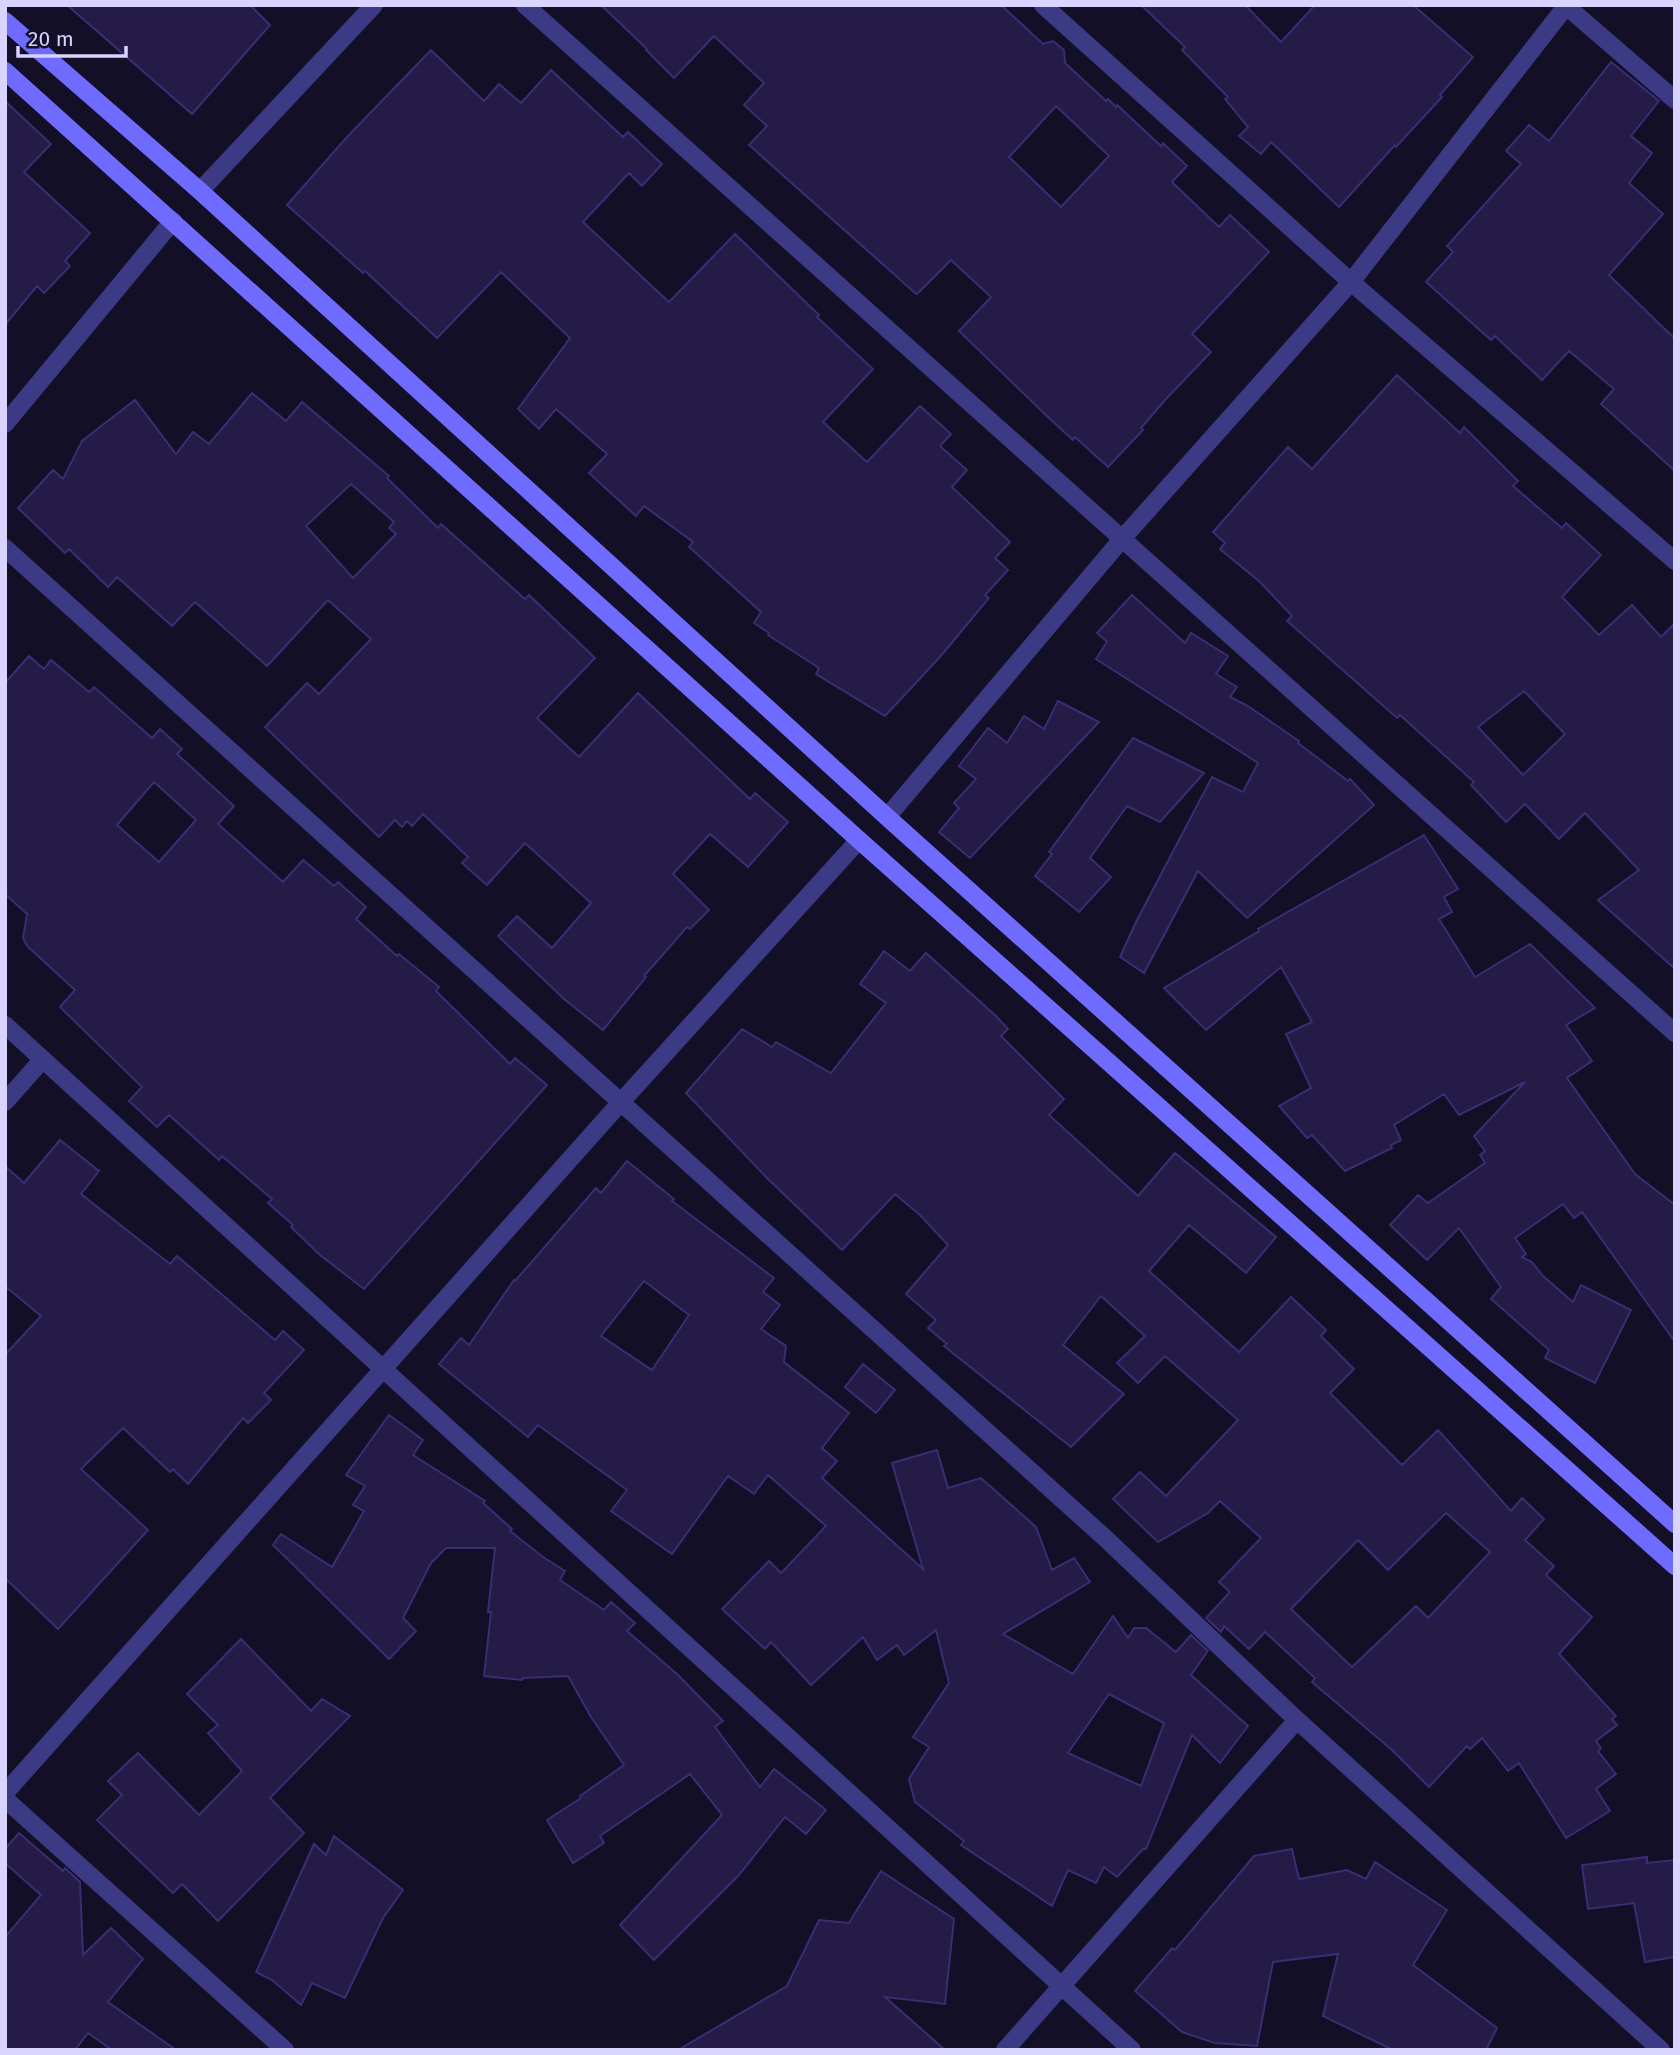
<svg xmlns="http://www.w3.org/2000/svg" width="1680" height="2055" font-family="'Fira Sans',sans-serif">
<style>
.building{fill:#241b47;stroke:#3b2d73;stroke-width:2;fill-rule:evenodd}
.lines{fill:none;stroke-linecap:round;stroke-linejoin:round}
.street{stroke:#3d3a85;stroke-width:18}
.secondary{stroke:#6f6bff;stroke-width:18}
</style>
<rect width="100%" height="100%" fill="#130f26"/>
<path class="building" d="M67 5H250L270 25 192 114Z
M601 5H1001L1043 44 1053 41 1064 50 1065 63 1106 101 1108 99 1116 107 1117 105 1161 146 1163 143 1187 166 1172 182 1219 227 1230 215 1269 252 1192 334 1211 352 1166 399 1141 428 1143 430 1108 467 1075 437 1073 440 1051 420 959 331 991 297 951 260 917 294 915 293 749 145 767 126 744 105 764 83 714 36 674 78 646 50 647 49ZM1056 106 1109 156 1061 207 1009 157Z
M1141 5H1245L1281 42 1315 5H1413L1473 57 1440 95 1442 97 1396 147 1395 145 1339 207 1271 142 1261 154 1239 136 1248 127 1225 99 1228 97 1182 50 1185 47Z
M431 50 484 101 499 84 521 103 551 70 623 137 628 132 662 164 642 186 629 173 583 222 669 302 735 234 819 315 817 317 873 369 823 422 867 462 920 406 951 434 940 446 967 470 952 487 1010 542 995 558 1008 570 985 595 989 598 940 657 885 716 816 674 819 668 768 635 769 633 754 623 761 612 689 547 693 542 644 506 636 516 589 473 607 454 556 409 539 429 518 409 570 338 501 272 437 338 365 271 363 273 287 205 347 137Z
M1611 62 1659 101 1631 136 1652 153 1629 183 1663 214 1609 275 1675 339V471L1601 404 1614 389 1569 351 1542 380 1495 336 1491 340 1426 282 1453 252 1447 246 1521 164 1506 151 1529 125 1549 141Z
M5 101 51 144 24 172 90 233 65 261 70 266 44 293 37 286 5 325Z
M1397 375 1460 433 1464 427 1518 481 1513 486 1562 528 1566 523 1601 555 1562 597 1599 635 1632 605 1661 637 1675 623V969L1598 900 1639 870 1585 813 1559 839 1525 804 1506 822 1471 785 1474 782 1400 715 1397 718 1287 621 1292 616 1260 582 1220 549 1225 543 1213 532 1288 447 1312 469ZM1524 691 1565 734 1523 775 1478 727Z
M252 393 286 421 302 402 389 476 387 478 438 528 441 524 525 599 529 595 595 658 537 718 579 757 638 693 750 799 755 793 788 822 748 867 710 834 673 874 709 910 690 929 687 927 644 976 646 977 603 1030 564 999 498 936 517 916 552 948 591 903 525 843 487 885 462 863 468 857 423 814 412 826 407 821 402 827 395 820 379 837 265 727 307 683 319 694 371 639 328 600 267 666 195 602 172 626 117 577 108 587 69 549 65 553 18 508 53 470 63 479 82 441 135 400 176 454 193 432 209 444ZM351 484 394 522 389 528 396 534 353 578 306 526Z
M1132 595 1185 643 1191 633 1228 656 1216 674 1237 687 1230 697 1248 706 1299 741 1298 743 1348 781 1350 779 1374 805 1247 918 1198 871 1144 973 1120 957 1137 920 1212 777 1243 792 1258 763 1096 659 1107 642 1097 633Z
M29 656 44 669 51 660 89 692 94 687 152 738 160 729 182 749 177 754 234 806 218 824 283 882 303 860 334 886 338 882 366 907 356 919 397 956 399 954 439 987 436 991 510 1064 515 1058 547 1085 364 1289 320 1255 291 1227 293 1225 268 1203 272 1199 222 1156 219 1160 169 1115 157 1127 129 1101 142 1087 60 1007 75 990 27 946 23 938 27 914 5 894V683ZM154 782 196 820 159 862 117 825Z
M1058 701 1099 722 970 858 939 832 959 808 954 803 976 779 959 766 988 728 1007 743 1024 716 1044 729Z
M1133 738 1204 773 1160 822 1127 806 1090 858 1111 877 1079 912 1035 876 1052 854 1049 852Z
M1424 835 1458 889 1444 897 1452 912 1439 919 1475 977 1530 944 1595 1008 1566 1025 1592 1061 1567 1078 1635 1174 1675 1205V1342L1582 1212 1574 1218 1563 1204 1515 1238 1526 1254 1522 1257 1532 1262 1543 1276 1573 1302 1581 1285 1631 1310 1595 1383 1545 1358 1549 1350 1491 1299 1501 1287 1459 1228 1427 1260 1390 1225 1418 1195 1428 1203 1485 1163 1480 1155 1485 1151 1474 1136 1525 1082 1459 1115 1444 1094 1394 1125 1401 1140 1391 1145 1392 1148 1345 1171 1312 1135 1307 1138 1279 1106 1311 1088 1286 1034 1312 1022 1281 967 1206 1030 1164 988 1259 931 1258 929Z
M884 951 910 971 926 953 996 1016 1008 1029 1001 1036 1064 1099 1049 1115 1138 1196 1175 1153 1276 1237 1246 1273 1189 1225 1149 1271 1239 1352 1291 1297 1326 1330 1321 1336 1354 1369 1330 1393 1402 1465 1438 1430 1511 1511 1522 1498 1544 1519 1525 1540 1554 1566 1546 1575 1592 1617 1559 1654 1616 1716 1612 1719 1617 1725 1596 1741 1601 1748 1598 1751 1616 1774 1596 1789 1610 1811 1566 1838 1519 1763 1508 1771 1482 1738 1470 1749 1467 1746 1429 1787 1392 1750 1312 1682 1315 1678 1265 1632 1249 1649 1224 1626 1221 1632 1206 1618 1230 1592 1219 1582 1261 1538 1220 1501 1208 1513 1158 1542 1113 1499 1140 1472 1166 1496 1238 1420 1165 1356 1138 1383 1117 1363 1145 1336 1101 1296 1063 1345 1124 1394 1071 1447 944 1346 947 1344 928 1328 936 1320 906 1294 948 1245 920 1215 895 1194 842 1250 767 1178 686 1093 742 1029 772 1047 776 1042 831 1073 886 1003 860 984ZM1446 1513 1490 1552 1428 1618 1416 1606 1352 1667 1291 1609 1358 1540 1388 1570Z
M60 1140 99 1171 81 1194 170 1264 177 1256 275 1340 283 1331 304 1350 264 1393 271 1400 248 1423 243 1418 188 1484 173 1469 170 1472 123 1428 81 1469 148 1530 58 1629 5 1578V1355L41 1316 5 1286V1166L24 1183Z
M627 1161 674 1199 672 1201 774 1278 763 1292 780 1305 761 1329 786 1346 784 1362 849 1413 822 1448 837 1461 822 1478 923 1569 892 1463 937 1450 948 1488 981 1478 1036 1527 1052 1570 1074 1558 1090 1582 1003 1634 1073 1674 1113 1616 1128 1638 1134 1628H1146L1176 1652 1191 1635 1208 1651 1191 1675 1248 1726 1220 1763 1192 1735 1146 1849H1143L1117 1877 1104 1867 1096 1883 1068 1870 1052 1906 961 1845 964 1841 915 1802 909 1779 929 1747 913 1737 949 1683 936 1630 904 1655 897 1645 877 1660 863 1637 811 1685 771 1642 765 1649 722 1609 769 1561 781 1573 826 1526 768 1475 754 1494 728 1476 672 1554 611 1511 627 1490 538 1425 528 1437 439 1364 461 1338 469 1345 514 1280 515 1281 596 1188 601 1193ZM644 1281 689 1315 652 1370 601 1336ZM1109 1694 1164 1723 1141 1786 1068 1753Z
M863 1364 895 1390 876 1413 845 1387Z
M389 1415 423 1440 413 1455 485 1501 483 1503 512 1529 510 1531 543 1557 565 1571 560 1580 604 1610 611 1602 635 1623 627 1631 678 1675 723 1721 715 1727 760 1787 774 1769 826 1810 806 1834 785 1817 739 1875 654 1960 620 1925 722 1815 690 1774 600 1836 604 1843 573 1863 547 1820 581 1798 580 1796 624 1765 591 1717 568 1676 523 1678 522 1680 484 1676 491 1612H488L495 1548H446L431 1563 403 1618 416 1631 389 1659 273 1545 281 1534 332 1567 364 1511 353 1505 365 1486 346 1475Z
M241 1639 311 1711 322 1699 350 1716 270 1798 304 1833 218 1921 182 1884 173 1893 97 1820 122 1795 108 1781 138 1753 199 1815 242 1771 208 1733 218 1725 187 1694Z
M19 1833 63 1871 65 1868 80 1882 83 1955 111 1928 143 1959 108 2002 176 2050H112L88 2033 75 2050H5V1937L41 1895 5 1863V1849Z
M334 1836 403 1890 383 1918 345 1998 312 1983 301 2005 272 1980 256 1972 314 1844 326 1855Z
M1292 1849 1299 1879 1347 1870 1366 1879 1375 1862 1447 1910 1413 1965 1497 2028 1486 2050H1393L1323 2016 1338 1954 1273 1962 1257 2046 1215 2043 1182 2032 1135 1991 1172 1948 1175 1950 1254 1856Z
M1647 1857V1863L1675 1860V1957L1645 1962 1634 1903 1588 1909 1582 1865Z
M881 1871 954 1919 945 2004 885 1997 945 2050H678L787 1986 819 1920 849 1923Z"/>
<g class="lines">
<path class="street" d="M525 5 1675 1033
M1043 5 1351 282 1675 561
M1565 5 1675 100
M200 191 374 5
M5 424 173 221
M5 548 1104 1537 1297 1720 1661 2050
M887 817 1122 539 1351 282 1567 5
M5 1025 1132 2050
M5 1102 43 1059
M5 1793 621 1102 859 840
M5 1799 285 2050
M1005 2050 1297 1720"/>
<path class="secondary" d="M5 21 200 191 887 817 1675 1524
M5 71 859 840 1675 1566"/>
</g>
<rect width="1680" height="2055" fill="none" stroke="#d9d4ff" stroke-width="14"/>
<path d="M18 46v10h108v-10" fill="none" stroke="#d9d4ff" stroke-width="3.5"/>
<text x="28" y="46" font-size="21" fill="#d9d4ff" stroke="#130f26" stroke-width="5" paint-order="stroke">20 m</text>
</svg>
